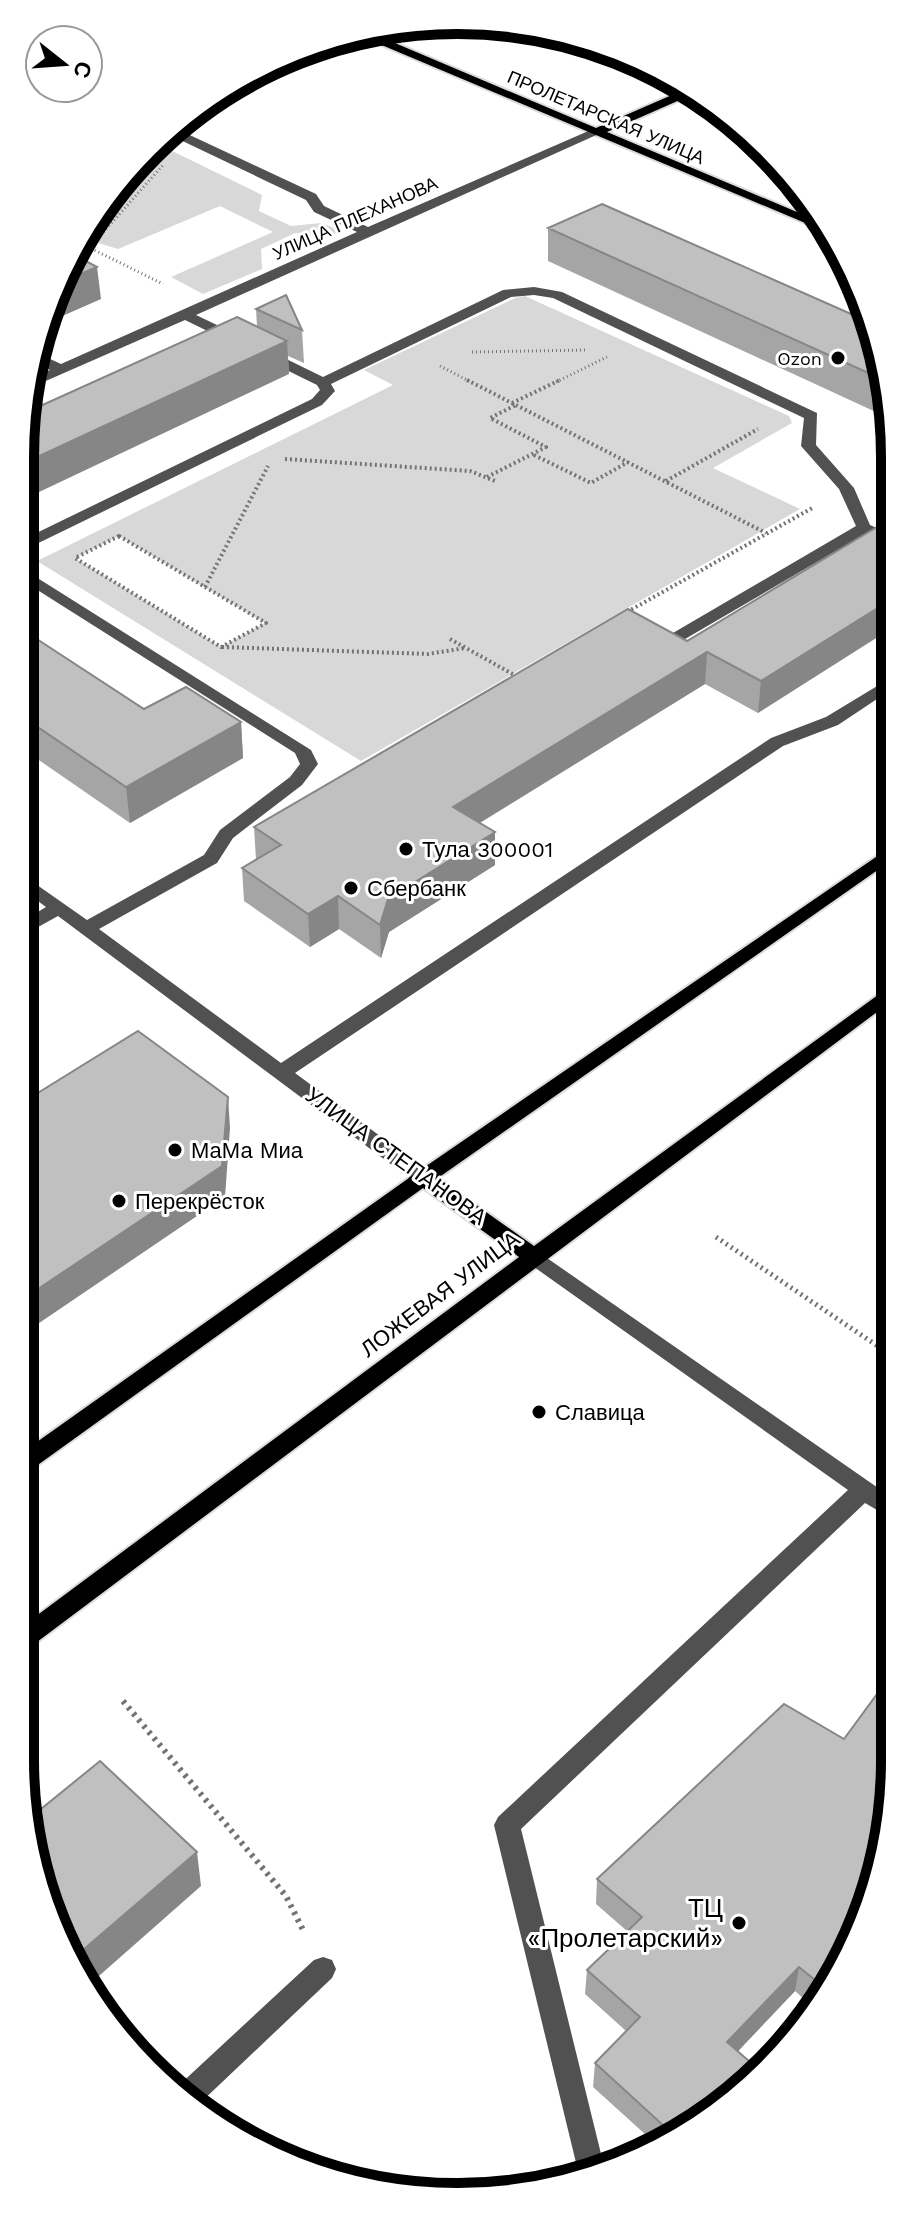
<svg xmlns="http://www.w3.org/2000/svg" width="915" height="2217" font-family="'Work Sans',sans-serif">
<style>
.green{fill:#d8d8d8;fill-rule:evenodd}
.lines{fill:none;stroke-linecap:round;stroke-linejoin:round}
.major-casing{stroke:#dbdbdb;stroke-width:4}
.path-far3{stroke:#737373;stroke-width:3;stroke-dasharray:1 3;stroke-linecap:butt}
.path-far2{stroke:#737373;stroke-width:4;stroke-dasharray:2 3;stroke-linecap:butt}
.path-far1{stroke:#737373;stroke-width:5;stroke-dasharray:2 4;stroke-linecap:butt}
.path{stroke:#737373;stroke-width:6;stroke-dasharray:3 5;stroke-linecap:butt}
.minor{fill:#515151;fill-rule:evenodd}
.major{fill:#000;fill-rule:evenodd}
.wall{fill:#a5a5a5}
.shaded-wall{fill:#868686}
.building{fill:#c0c0c0;stroke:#868686;stroke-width:2}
.poi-dot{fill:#000;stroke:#fff;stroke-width:3}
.labels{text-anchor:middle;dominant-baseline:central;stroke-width:6;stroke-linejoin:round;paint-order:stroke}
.far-street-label{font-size:18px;fill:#000;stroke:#fff}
.far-poi-label{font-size:18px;fill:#000;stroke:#fff;text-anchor:end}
.poi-label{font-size:22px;fill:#000;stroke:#fff;text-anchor:start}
.street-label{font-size:22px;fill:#000;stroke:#fff}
.near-poi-label{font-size:26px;fill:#000;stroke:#fff;text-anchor:end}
.rim{fill:none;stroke:#000;stroke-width:10}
</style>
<rect width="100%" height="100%" fill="#fff"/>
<path class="green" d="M160 145 262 195 259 211 291 226 322 223 341 231 330 236 295 233 261 249 262 269 203 294 171 277 273 232 220 206 118 249 88 240 128 169Z
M525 296 789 416 792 423 713 468 800 509 361 761 37 561 393 385 364 370 515 298ZM119 536 265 623 221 647 75 558Z"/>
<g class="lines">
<defs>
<path id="major" d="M376 35 596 128 688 88 698 92 607 132 823 223 829 233 365 38Z
M892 846V860L438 1178 534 1246 893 984V1000L29 1648 20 1651V1628L519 1257 423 1188 28 1472 20 1475V1454L416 1173Z"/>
</defs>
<use href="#major" class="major-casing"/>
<path class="path-far3" d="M84 245 163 284
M90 247 164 164
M472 352 586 350
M440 366 471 382
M556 382 607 357"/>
<path class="path-far2" d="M467 380 766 533
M512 403 560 380
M534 455 591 483 628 462
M285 459 470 471 495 481
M487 477 546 447 490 418 516 405
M666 481 758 429
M119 536 266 623 221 647 75 558Z
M205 587 268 466
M627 612 814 507
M450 639 516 676
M222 647 428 654 465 648"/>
<path class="path-far1" d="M716 1237 894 1357"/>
<path class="path" d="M123 1701 286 1896 304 1932"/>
<path class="minor" d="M593 129 603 132 196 315 242 337V343H232L185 320 32 387 33 377 50 370 36 362 37 353 61 364 357 232 314 212 306 200 172 136 179 130 316 194 324 206 368 227Z
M534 287 562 292 817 413 816 445 854 488 870 525 892 535V546L865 534 673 646H661V640L856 526 839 489 801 446 804 418 553 298 534 295 511 297 331 384 335 391 322 405 20 552V541L312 399 320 390 317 385 260 357V351H270L323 377 503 290Z
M20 567 311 750 318 764 302 785 233 838 217 863 99 929 281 1063 771 738 826 717 892 677V689L838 725 783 746 295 1073 430 1173 433 1178 430 1183H416L58 916 20 937V923L46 907 20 888V873L87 920 204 855 220 830 290 777 300 764 295 753 20 579Z
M534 1249 894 1499V1520L865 1503 521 1829 604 2166 579 2175 494 1825 498 1817 848 1490 527 1262 523 1257 527 1252Z
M323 1957 332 1960 336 1969 332 1978 198 2105 177 2087 314 1960Z"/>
<use href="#major" class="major"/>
</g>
<path class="wall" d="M548 228 867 321 891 400V419L548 261Z
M256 309 302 330 304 363 288 356 289 374 257 327Z
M892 518 758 713 705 684 480 823 495 832V865L389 932 381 958 339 929 310 947 244 901 242 868 256 860 254 827 687 641Z
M20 628 144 709 241 722 243 758 130 823 20 747Z
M893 1138V1183L885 1177 890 1140Z
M597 1879 872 1900 814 2008 795 1991 738 2051 757 2068 677 2138 657 2145 593 2087 595 2063 626 2031 585 1994 587 1970 627 1931 596 1904Z"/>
<path class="shaded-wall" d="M97 267 101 299 42 325 43 317 64 281Z
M287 341 289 374 20 501V465Z
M892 599V628L758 713 761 681Z
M707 652 705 684 453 839V807Z
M241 722 243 758 130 823 126 787Z
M495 832V865L389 932 381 958 380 925 388 899Z
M338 896 339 929 310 947 308 914Z
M228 1097 230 1128 225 1197 20 1336V1301Z
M197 1852 201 1886 91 1983 76 1956Z
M799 1967 795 1991 724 2066 727 2042Z"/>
<path class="building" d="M602 204 867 321 886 381 548 228Z
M78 257 97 267 64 281Z
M286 295 302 330 256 309Z
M237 317 287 341 20 465V458L27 412Z
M892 518V599L761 681 707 652 453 807 495 832 388 899 380 925 338 896 308 914 242 868 281 845 254 827 628 609 687 641Z
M20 628 144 709 186 687 241 722 126 787 20 715Z
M138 1031 228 1097 222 1166 20 1301V1104Z
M880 1690 895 1701V1760L872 1900 825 1988 799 1967 727 2042 757 2068 677 2138 595 2063 640 2017 587 1970 642 1917 597 1879 784 1704 844 1739Z
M100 1761 197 1852 76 1956 43 1901 30 1818Z"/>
<g class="poi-dot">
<circle cx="838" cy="358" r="8"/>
<circle cx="406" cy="849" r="8"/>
<circle cx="351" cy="888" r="8"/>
<circle cx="175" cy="1150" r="8"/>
<circle cx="119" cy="1201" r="8"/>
<circle cx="539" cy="1412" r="8"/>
<circle cx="739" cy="1923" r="8"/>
</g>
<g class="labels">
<g class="far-street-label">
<text transform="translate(606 117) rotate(23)">ПРОЛЕТАРСКАЯ УЛИЦА</text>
<text transform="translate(355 218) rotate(-24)">УЛИЦА ПЛЕХАНОВА</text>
</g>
<g class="far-poi-label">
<text x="822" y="358">Ozon</text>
</g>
<g class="poi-label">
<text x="422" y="849">Тула 300001</text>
<text x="367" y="888">Сбербанк</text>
<text x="191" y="1150">МаМа Миа</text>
<text x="135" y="1201">Перекрёсток</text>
<text x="555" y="1412">Славица</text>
</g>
<g class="street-label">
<text transform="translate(396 1156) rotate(36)">УЛИЦА СТЕПАНОВА</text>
<text transform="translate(440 1294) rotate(-37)">ЛОЖЕВАЯ УЛИЦА</text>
</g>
<g class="near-poi-label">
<text x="723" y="1908">ТЦ<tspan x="723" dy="30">«Пролетарский»</tspan></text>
</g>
</g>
<path d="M0 0H915V2217H0ZM457 34H458A423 423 0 0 1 881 457V1760A423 423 0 0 1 458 2183H457A423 423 0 0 1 34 1760V457A423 423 0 0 1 457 34Z" fill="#fff" fill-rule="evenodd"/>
<path class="rim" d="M457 34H458A423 423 0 0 1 881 457V1760A423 423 0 0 1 458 2183H457A423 423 0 0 1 34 1760V457A423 423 0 0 1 457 34Z"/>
<g transform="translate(64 64) rotate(107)"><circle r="38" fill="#ffffff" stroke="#999999" stroke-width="2"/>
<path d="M0-6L14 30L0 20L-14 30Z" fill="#000000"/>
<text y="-12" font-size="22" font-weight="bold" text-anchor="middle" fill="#000000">С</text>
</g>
</svg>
